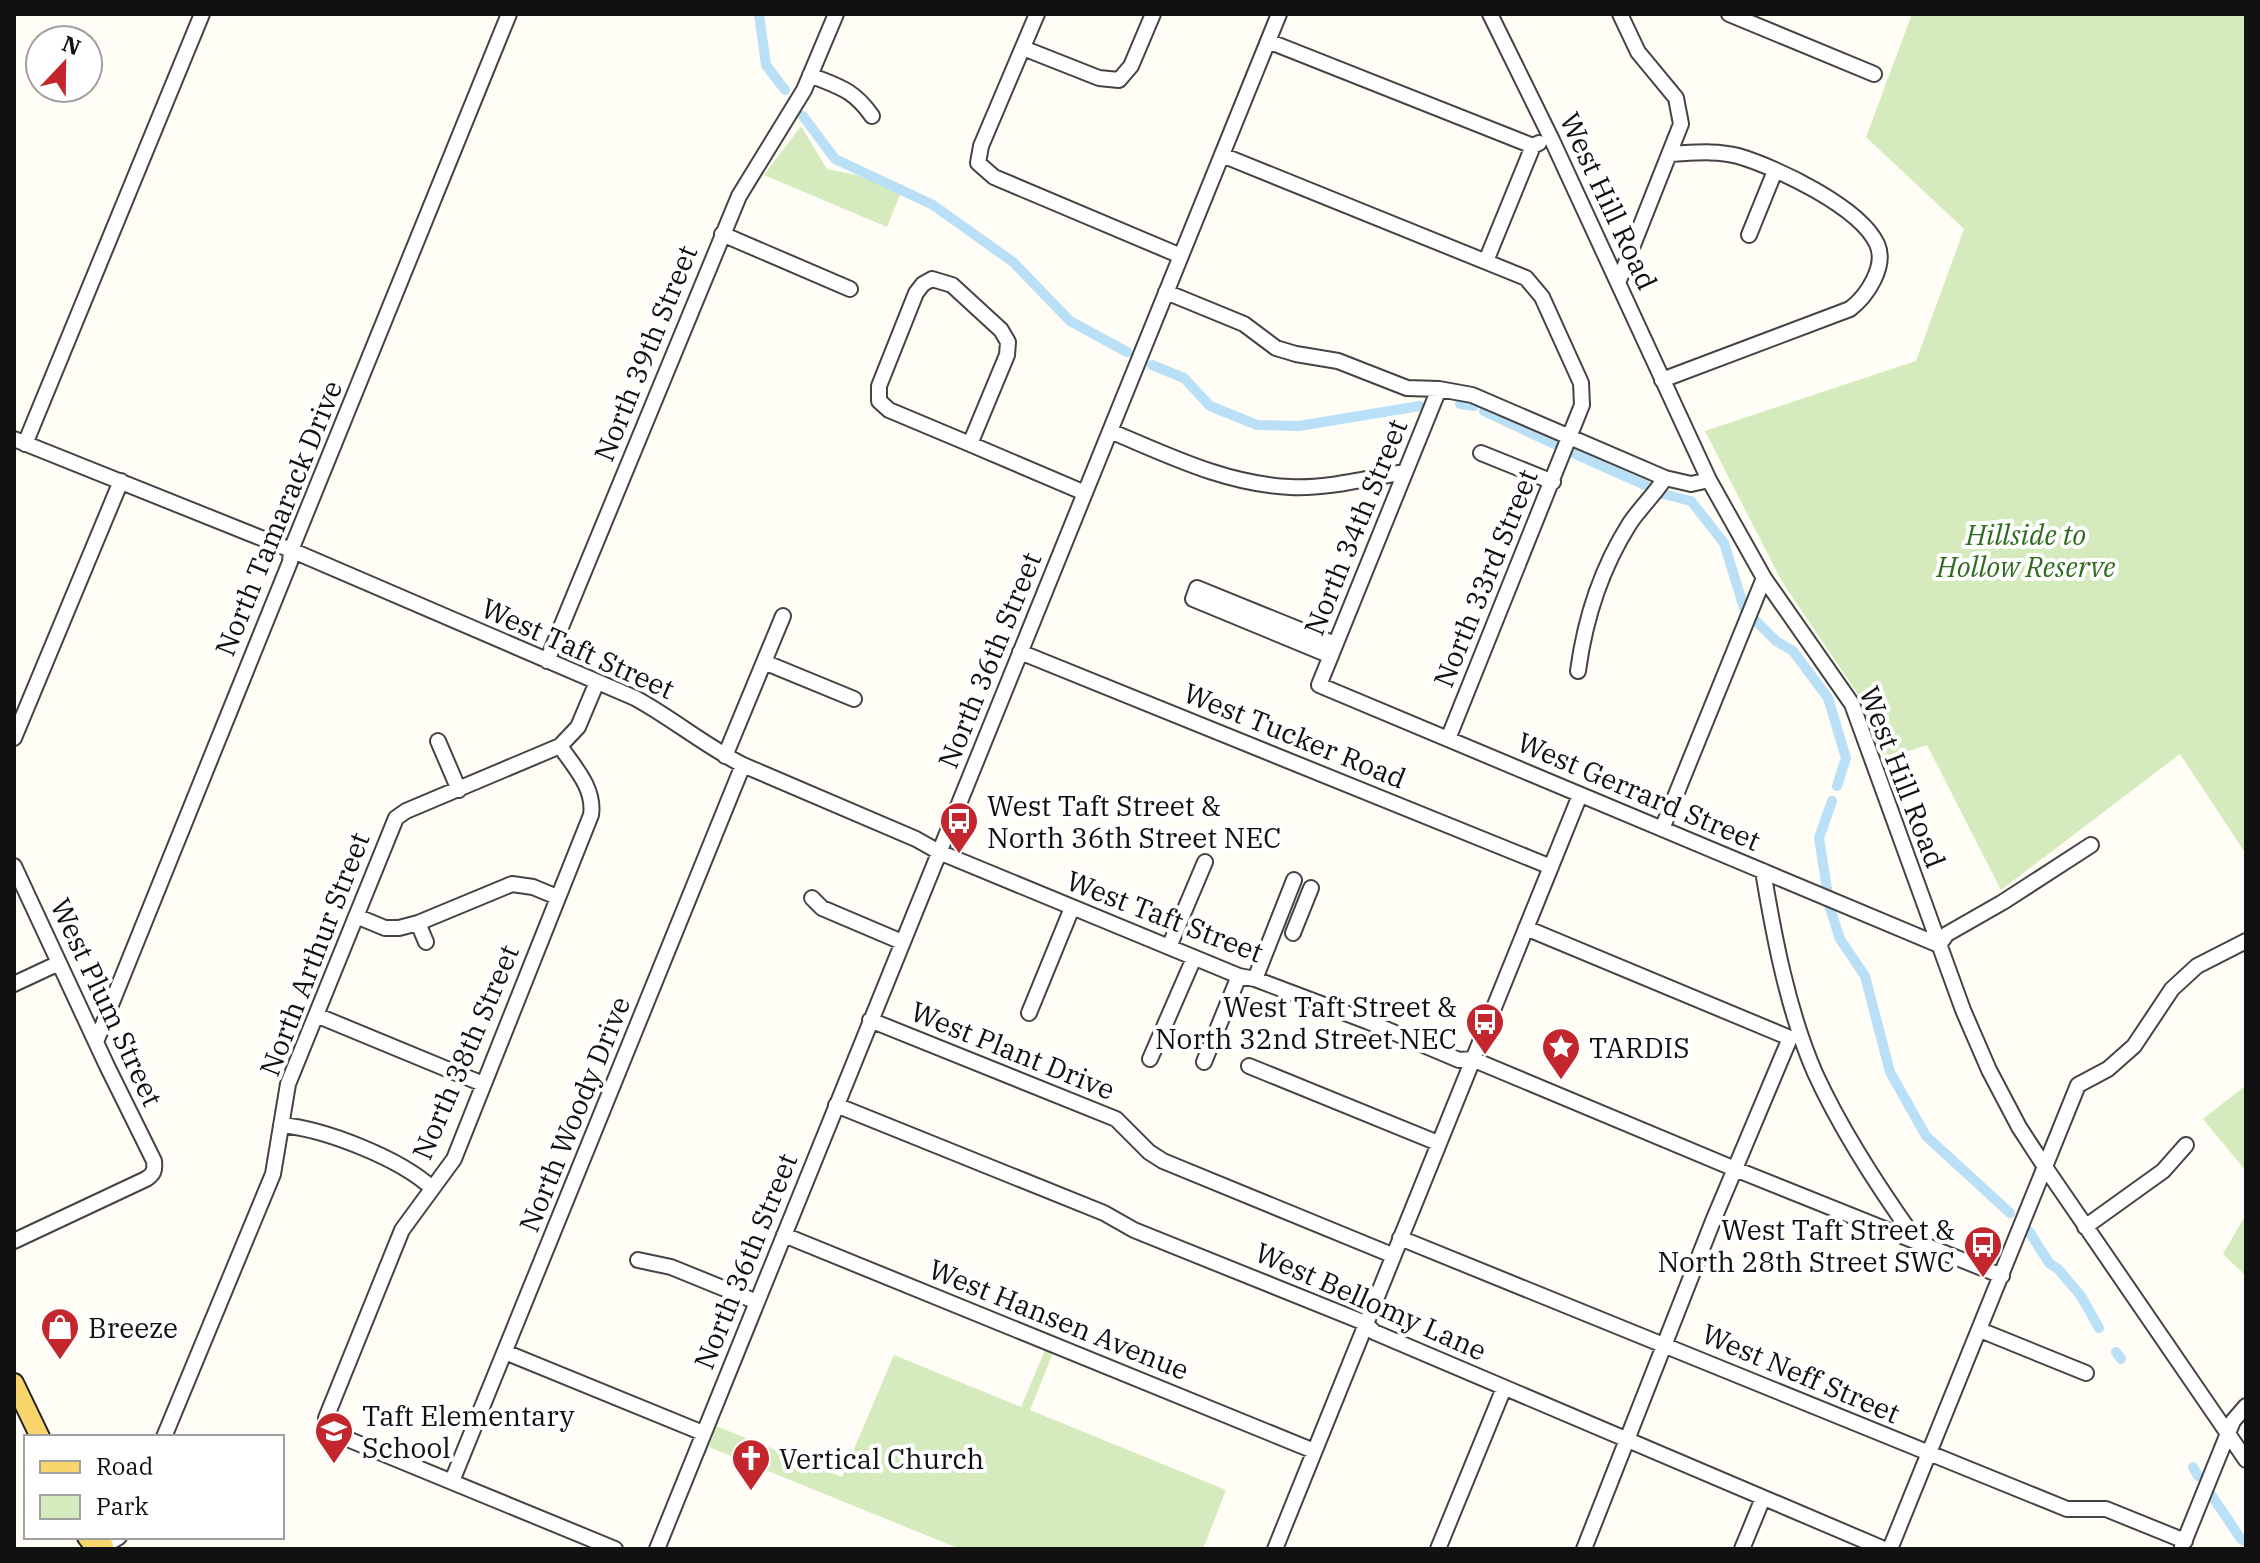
<svg xmlns="http://www.w3.org/2000/svg" width="2260" height="1563" font-family="'IBM Plex Serif',serif">
<style>
.green{fill:#d5ebbd}
.lines{fill:none;stroke-linecap:round;stroke-linejoin:round}
.canal{stroke:#b9e0f7;stroke-width:10}
.minor-casing{stroke:#444;stroke-width:18}
.major-casing{stroke:#222;stroke-width:22}
.minor{stroke:#fff;stroke-width:14}
.major{stroke:#f9d66b;stroke-width:18}
.labels{text-anchor:middle;dominant-baseline:central;stroke-width:8;stroke-linejoin:round;paint-order:stroke}
.street-label{font-size:28px;fill:#111;stroke:#fff}
.park-label{font-size:28px;font-style:italic;fill:#2f6b1f;stroke:#fff}
.poi-label{font-size:28px;fill:#111;stroke:#fff;text-anchor:start}
</style>
<rect width="100%" height="100%" fill="#fffdf5"/>
<path class="green" d="M1912 14H2246V854L2180 754 2001 890 1927 745 1884 759 1857 693 1781 580 1705 431 1916 361 1964 229 1866 137Z
M801 126 827 169 904 185 887 227 764 175Z
M2246 1085V1171L2203 1119Z
M2246 1214V1276L2223 1254Z
M1045 1350 1053 1353 1030 1410 1226 1490 1203 1549H960L709 1447 716 1426 842 1477 894 1355 1021 1407Z"/>
<g class="lines">
<path class="canal" d="M759 14 766 65 785 90
M803 116 835 159 933 205 1013 262 1070 321 1127 352
M1152 365 1184 378 1210 406 1257 425 1299 426 1420 406
M1460 404 1474 406
M1484 411 1554 444
M1575 454 1649 487
M1663 494 1691 501 1724 543 1744 608
M1755 620 1776 641 1793 651 1828 698 1846 758 1837 786
M1828 895 1819 838 1832 801
M1829 905 1840 939 1865 976 1890 1072 1926 1136 2010 1213
M2029 1231 2049 1263 2058 1269 2081 1296 2099 1328
M2116 1352 2121 1359
M2193 1467 2198 1476
M2210 1493 2241 1539 2246 1542"/>
<defs>
<path id="minor" d="M1037 14 981 146 978 163 994 177 1181 256
M1490 14 1551 138 1709 480 1764 578 1852 704 1963 1010 1989 1070 2019 1127 2045 1167 2246 1460
M1729 14 1874 74
M1268 41 1533 146
M1023 48 1099 78 1119 80 1131 66 1153 14
M810 75C839 87 853 89 872 116
M1222 155 1526 278 1542 297 1581 383 1582 405 1448 739
M722 234 850 289
M1749 235 1775 171
M1486 261 1533 146 1539 143
M1618 283 1681 124 1676 98 1638 52 1620 14
M1166 292 1244 324 1276 348 1296 354 1338 361 1407 388 1439 389 1472 395 1665 478 1691 484 1709 480
M1662 380 1850 309C1867 296 1887 266 1877 244 1860 207 1776 167 1738 156 1716 150 1692 153 1670 154
M1439 389 1319 685 1939 945 1947 934 2003 902 2091 845
M1110 431C1168 455 1225 484 1290 487 1328 489 1367 478 1405 472
M14 439 291 550 635 698C672 718 705 746 743 765L916 839 939 852 1239 976 1255 979 1369 1022 1459 1060 1472 1059 1735 1169 2002 1276
M25 444 202 14
M970 444 889 410 879 401V386L916 293 923 284 932 279 952 285 1001 330 1008 342 1007 355 970 444 1085 493
M1481 453 1553 482
M1020 652 1551 867
M1331 656 1193 599 1197 588 1335 644
M547 661 739 196 804 90 836 14
M764 662 854 699
M1578 671C1585 619 1602 567 1630 523 1641 507 1655 494 1665 478
M14 738 121 481
M438 741 459 790
M560 746C574 767 595 788 591 815L454 1159 402 1230 326 1418 328 1431 615 1549
M725 756 783 616
M1662 829 1764 578
M14 866 107 1066 154 1161C155 1170 154 1174 146 1179L14 1241
M1763 871C1774 937 1788 1011 1815 1073 1842 1132 1878 1187 1916 1240
M812 898 822 908 902 942
M356 916 385 928H399L418 923 512 884 533 887 557 897
M418 923 426 942
M1526 928 1790 1038
M1293 933 1311 888
M1169 947 1205 862
M1255 979 1294 880
M14 984 59 963
M1029 1013 1072 908
M316 1015 483 1084
M870 1020 1116 1119 1149 1152 1163 1161 1392 1255
M96 1042 290 562 291 550 509 14
M1150 1059 1194 958
M1204 1062 1239 976
M1249 1066 1438 1143
M836 1105 1104 1213 1134 1230 1365 1323 1374 1332 1884 1549
M281 1125C325 1129 399 1158 432 1188
M2085 1227 2163 1171 2186 1145
M784 1235 1314 1451
M1400 1238 2067 1509H2106L2185 1541
M638 1260 671 1267 757 1302
M1980 1330 2086 1373
M505 1352 703 1433
M164 1437 273 1174 288 1084 396 818 406 811 560 746 578 727 597 682
M452 1481 743 765
M104 1546 119 1537
M2182 1547 2233 1421 2246 1406
M657 1549 1279 14
M1275 1549 1580 795
M1438 1549 1504 1388
M1584 1549 1713 1221 1790 1038
M1742 1549 1763 1498
M1890 1549 2078 1085 2108 1069 2134 1046 2172 989 2197 966 2246 941"/>
<path id="major" d="M14 1383 40 1437
M87 1537 96 1549 104 1546"/>
</defs>
<use href="#minor" class="minor-casing"/>
<use href="#major" class="major-casing"/>
<use href="#minor" class="minor"/>
<use href="#major" class="major"/>
</g>
<defs>
<symbol id="bus-pin" viewBox="-11 -11 22 30"><path d="M0 17L-7.5 6A9.5 9.5 0 1 1 7.5 6Z" fill="#c4262e" stroke="#fff"/><path d="M-5-6H5V4H4V6H2V4H-2V6H-4V4H-5ZM-3.5-4V0h7V-4ZM-3.5 1.2v1.5H-2V1.2ZM2 1.2v1.5H3.5V1.2Z" fill="#fff"/></symbol>
<symbol id="sight-pin" viewBox="-11 -11 22 30"><path d="M0 17L-7.5 6A9.5 9.5 0 1 1 7.5 6Z" fill="#c4262e" stroke="#fff"/><path d="M0-6L1.8-2.2L6-1.7L2.9 1.2L3.7 5.4L0 3.3L-3.7 5.4L-2.9 1.2L-6-1.7L-1.8-2.2Z" fill="#fff"/></symbol>
<symbol id="shop-pin" viewBox="-11 -11 22 30"><path d="M0 17L-7.5 6A9.5 9.5 0 1 1 7.5 6Z" fill="#c4262e" stroke="#fff"/><path d="M-5-2.5h2.3a2.7 3.5 0 0 1 5.4 0H5L5.5 6h-11ZM-1.5-2.5h3a1.5 2.3 0 0 0-3 0Z" fill="#fff"/></symbol>
<symbol id="school-pin" viewBox="-11 -11 22 30"><path d="M0 17L-7.5 6A9.5 9.5 0 1 1 7.5 6Z" fill="#c4262e" stroke="#fff"/><path d="M0-5L7-2L0 1L-7-2ZM-4 1L0 2.5L4 1V4Q0 6-4 4Z" fill="#fff"/></symbol>
<symbol id="church-pin" viewBox="-11 -11 22 30"><path d="M0 17L-7.5 6A9.5 9.5 0 1 1 7.5 6Z" fill="#c4262e" stroke="#fff"/><path d="M-1.2-6h2.4v3.5h3.3v2.4h-3.3V6h-2.4V-.1h-3.3v-2.4h3.3Z" fill="#fff"/></symbol>
</defs>
<g fill-rule="evenodd">
<use href="#bus-pin" x="937" y="799" width="44" height="60"/>
<use href="#bus-pin" x="1463" y="1000" width="44" height="60"/>
<use href="#sight-pin" x="1539" y="1025" width="44" height="60"/>
<use href="#bus-pin" x="1961" y="1223" width="44" height="60"/>
<use href="#shop-pin" x="38" y="1305" width="44" height="60"/>
<use href="#school-pin" x="312" y="1409" width="44" height="60"/>
<use href="#church-pin" x="729" y="1436" width="44" height="60"/>
</g>
<g class="labels">
<g class="street-label">
<text transform="translate(1609 201) rotate(65)">West Hill Road</text>
<text transform="translate(645 353) rotate(-68)">North 39th Street</text>
<text transform="translate(278 518) rotate(-68)">North Tamarack Drive</text>
<text transform="translate(1355 527) rotate(-68)">North 34th Street</text>
<text transform="translate(1485 578) rotate(-68)">North 33rd Street</text>
<text transform="translate(578 648) rotate(24)">West Taft Street</text>
<text transform="translate(989 660) rotate(-68)">North 36th Street</text>
<text transform="translate(1295 735) rotate(22)">West Tucker Road</text>
<text transform="translate(1903 777) rotate(69)">West Hill Road</text>
<text transform="translate(1639 791) rotate(23)">West Gerrard Street</text>
<text transform="translate(1165 916) rotate(21)">West Taft Street</text>
<text transform="translate(314 954) rotate(-69)">North Arthur Street</text>
<text transform="translate(107 1002) rotate(65)">West Plum Street</text>
<text transform="translate(1013 1050) rotate(22)">West Plant Drive</text>
<text transform="translate(465 1052) rotate(-67)">North 38th Street</text>
<text transform="translate(574 1114) rotate(-68)">North Woody Drive</text>
<text transform="translate(745 1261) rotate(-68)">North 36th Street</text>
<text transform="translate(1371 1301) rotate(24)">West Bellomy Lane</text>
<text transform="translate(1059 1319) rotate(22)">West Hansen Avenue</text>
<text transform="translate(1801 1373) rotate(23)">West Neff Street</text>
</g>
<g class="park-label">
<text x="2026" y="534">Hillside to<tspan x="2026" dy="32">Hollow Reserve</tspan></text>
</g>
<g class="poi-label">
<text x="987" y="805">West Taft Street &amp;<tspan x="987" dy="32">North 36th Street NEC</tspan></text>
<text x="1457" y="1006" text-anchor="end">West Taft Street &amp;<tspan x="1457" dy="32">North 32nd Street NEC</tspan></text>
<text x="1589" y="1047">TARDIS</text>
<text x="1955" y="1229" text-anchor="end">West Taft Street &amp;<tspan x="1955" dy="32">North 28th Street SWC</tspan></text>
<text x="88" y="1327">Breeze</text>
<text x="362" y="1415">Taft Elementary<tspan x="362" dy="32">School</tspan></text>
<text x="779" y="1458">Vertical Church</text>
</g>
</g>
<rect width="2260" height="1563" fill="none" stroke="#111111" stroke-width="32"/>
<rect x="24" y="1435" width="260" height="104" fill="#ffffff" stroke="#a0a0a0" stroke-width="2"/>
<rect x="40" y="1461" width="40" height="12" fill="#f9d66b" stroke="#a0a0a0" stroke-width="2"/>
<text x="96" y="1475" font-size="24" fill="#111111">Road</text>
<rect x="40" y="1495" width="40" height="24" fill="#d5ebbd" stroke="#a0a0a0" stroke-width="2"/>
<text x="96" y="1515" font-size="24" fill="#111111">Park</text>
<g transform="translate(64 64) rotate(22)"><circle r="38" fill="#ffffff" stroke="#a0a0a0" stroke-width="2"/>
<path d="M0-6L14 30L0 20L-14 30Z" fill="#c4262e"/>
<text y="-12" font-size="22" font-weight="bold" text-anchor="middle" fill="#111111">N</text>
</g>
</svg>
